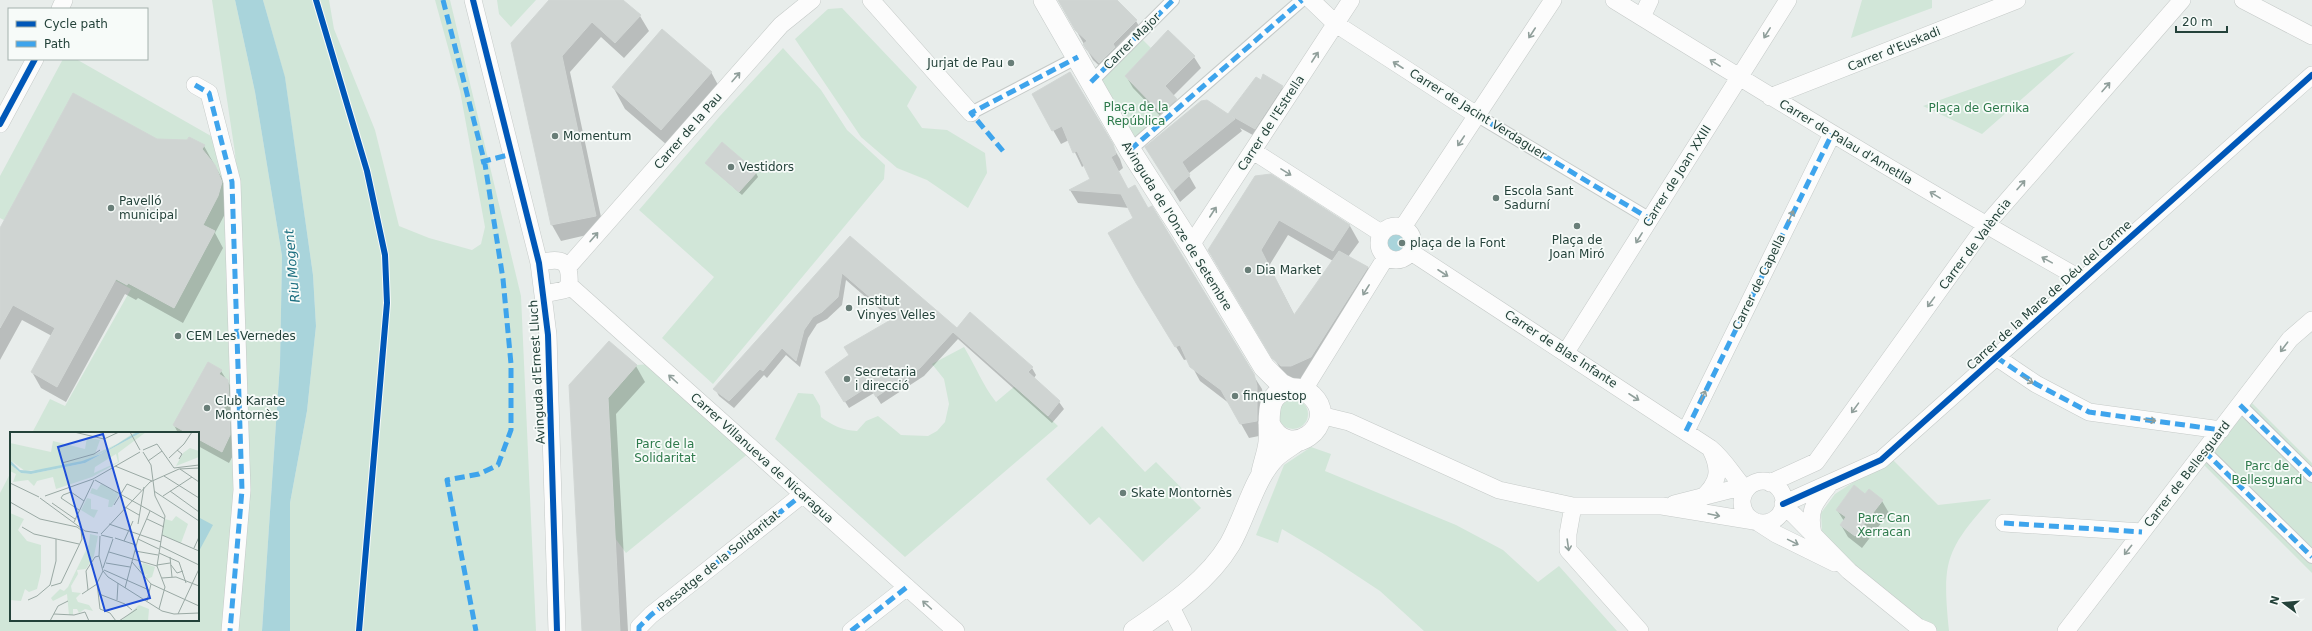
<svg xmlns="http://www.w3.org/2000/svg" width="2312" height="631" font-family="'DejaVu Sans',sans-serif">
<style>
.green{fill:#d1e6d8}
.water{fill:#a9d4db}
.shadow{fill:#0003;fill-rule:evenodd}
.building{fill:#cfd4d2;stroke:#d1d6d4}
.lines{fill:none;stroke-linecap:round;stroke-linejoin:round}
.pedestrian-casing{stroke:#c5cac8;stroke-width:14}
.minor-casing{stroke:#c5cac8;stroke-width:18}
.tertiary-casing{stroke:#c5cac8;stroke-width:22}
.pedestrian{stroke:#fcfcfc;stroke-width:12}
.minor{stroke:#fcfcfc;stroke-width:17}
.tertiary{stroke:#fcfcfc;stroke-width:21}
.quiet{stroke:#3ea4ec;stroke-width:5;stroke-dasharray:10 5;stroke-linecap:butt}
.cycleway-casing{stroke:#f7fbf9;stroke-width:8}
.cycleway{stroke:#0057b8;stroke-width:6}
.oneway{stroke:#909f9b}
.poi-dot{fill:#697e78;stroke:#f7fbf9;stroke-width:1.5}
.labels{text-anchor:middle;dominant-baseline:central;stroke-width:3.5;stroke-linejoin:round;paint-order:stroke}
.street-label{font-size:12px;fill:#24423a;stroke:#f7fbf9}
.poi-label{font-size:12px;fill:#24423a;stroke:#f7fbf9;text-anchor:start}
.park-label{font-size:12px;fill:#2d7a4b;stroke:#f7fbf9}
.water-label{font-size:13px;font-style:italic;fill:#1c6f80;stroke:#f7fbf9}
.inset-road{fill:none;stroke:#9aa9a4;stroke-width:1}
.view{fill:#1d4ed8;fill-opacity:0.15;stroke:#1d4ed8;stroke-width:2}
.inset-edge{fill:none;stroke:#24423a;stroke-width:2}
</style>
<rect width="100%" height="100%" fill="#e8edeb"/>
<path class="green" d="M212 0H235L255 92 282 256 280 363 262 631H0V493L11 472V620H198V433H32L50 399 65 406 131 289 0 218V176L63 59H76L211 136 238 188 235 153Z
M263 0H329L334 29 375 130 399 226 429 238 472 250 481 244 485 227 460 91 435 0H450L521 296 536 631H290V503L307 411 316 326 313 275 285 78Z
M497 0H536L511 27 499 14Z
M1862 0H1932V8L1851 38Z
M842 8 917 87 907 106 922 128 947 130 985 153 987 173 968 208 927 180 897 168 861 137 795 39 828 9Z
M1141 38 1151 48 1125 76 1163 116 1131 143 1098 82Z
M783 48 821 90 847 130 885 165 884 179 713 384 662 338 714 277 639 210 719 117Z
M2075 52 1982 134 1923 106Z
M964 347C975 365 983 386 996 402L1015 386 1058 426 905 557 775 439 798 393 813 394 820 406 821 417C833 426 842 430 857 431L866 421 878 416 901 435 928 436 937 431 945 422 949 404 944 379 932 364Z
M651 364 749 453 626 553 615 538 608 398 637 365Z
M1278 414a15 15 0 1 1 30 0a15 15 0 1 1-30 0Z
M2252 403 2312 463V573L2204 465Z
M1102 426 1145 472 1156 462 1201 508 1143 562 1099 517 1090 525 1046 479Z
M1311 447 1331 454 1325 471 1456 525 1503 550 1538 582 1559 566 1617 631H1424L1380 591 1321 552 1282 529 1278 543 1256 535 1284 465Z
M1891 458 1938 505 1991 499C1945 551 1942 561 1949 631H1929L1913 623 1822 532 1821 513 1835 494Z"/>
<path class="water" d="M235 0H263L285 77 313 275 316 326 307 411 290 503V631H262L280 363 282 256 255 92Z
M1382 241a13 13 0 1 1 26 0a13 13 0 1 1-26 0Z
M198 517 213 525 198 553Z"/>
<path class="shadow" d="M550 0H621L640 16 649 31 624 58 601 37 570 72 604 231 561 241 552 225 512 43Z
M1059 0H1116L1136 21 1142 31 1106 72 1093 60Z
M1194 57 1201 68 1173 96 1183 111 1168 124 1133 88 1126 76Z
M711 72 723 94 674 151 625 109 613 87Z
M1070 73 1120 159 1123 168 1118 172 1128 190 1148 210 1262 389 1264 401V435L1249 438 1230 404 1200 381 1188 359 1184 360 1146 297 1134 218 1129 208 1078 203 1070 190 1092 179 1085 165 1082 167 1069 140 1061 144 1033 95Z
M1282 87 1289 98 1262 140 1240 128 1242 131 1188 174 1196 188 1180 202 1154 159 1228 115Z
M156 140 204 146 224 182 226 212 215 233 223 248 183 323 138 298 136 300 125 294 66 402 41 388 32 372 52 336 22 320 0 360V229Z
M706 163 756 173 758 177 742 195Z
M1271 175 1350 226 1359 242 1348 257 1368 267 1377 283 1301 382H1291L1283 373 1218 265ZM1288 235 1333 261 1295 316 1269 266Z
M850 237 957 329 970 313 1032 368 1036 375 1034 378 1059 402 1064 409 1052 423 958 339 924 376 881 404 874 393 849 408 831 379 850 356 892 320 846 280 842 305 827 319 817 324 808 338 800 367 786 355 767 378 764 375 734 408 719 396 715 389Z
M636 366 645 382 616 414 628 631H583L570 386Z
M221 371 235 393V411L230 421 236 430 237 448 229 463 198 446V433H178L174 425Z
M1865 495 1882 501 1889 513 1862 548 1848 537 1841 525 1844 521 1837 510Z"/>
<path class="building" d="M549 0H623L641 15 615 43 592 22 562 56 596 216 551 225 511 43Z
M1058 0H1117L1137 20 1113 44 1115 47 1099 63 1086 49 1083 44 1087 41 1075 30Z
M662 29 712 72 661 130 612 87Z
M1168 30 1195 56 1165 86 1177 99 1161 113 1125 76Z
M1070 72 1113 144 1116 154 1111 157 1128 189 1135 185 1148 208 1152 206 1254 374 1257 386V421L1240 424 1221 390 1190 367 1180 345 1175 347 1136 283 1108 233 1133 218 1121 194 1069 190 1090 179 1077 151 1073 153 1062 126 1052 131 1032 94Z
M1263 74 1283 86 1255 129 1232 116 1235 119 1182 162 1190 175 1173 191 1145 147 1201 101 1207 100 1228 114 1256 77 1261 80Z
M73 93 157 139 187 140 189 137 205 145 202 149 215 165 222 182 218 196 203 225 215 231 174 308 128 283 127 285 116 279 57 387 31 372 55 328 13 305 0 328V228Z
M722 142 757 172 739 192 705 163Z
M1271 174 1350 225 1333 251 1279 220 1261 250 1294 315 1339 251 1368 267 1311 357 1291 366H1281L1272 358 1208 250 1255 176Z
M850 236 957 328 970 312 1033 367 1028 372 1060 401 1048 416 953 332 920 368 876 397 869 386 844 402 825 372 849 355 844 347 894 318 842 273 838 297 822 312 813 317 804 330 796 361 782 348 763 371 760 369 729 401 713 389Z
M609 341 637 365 608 398 620 631H582L569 385Z
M208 362 222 370 219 374 228 380 229 398 221 413 230 417V435L222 452 198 439V433H187L173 425Z
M1854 485 1865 494 1869 489 1883 500 1855 536 1840 525 1846 517 1836 510Z"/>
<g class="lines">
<defs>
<path id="pedestrian" d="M1091 82 1173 0
M971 113 1078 57
M1478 116 1650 219
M1130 150 1302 0
M2240 405 2312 476
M2204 451 2312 557"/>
<path id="minor" d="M473 0 539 263 548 335 557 631
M871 0 971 113
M1311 0 1336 24 1478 116
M1614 0C1768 95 1923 190 2081 279
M2243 0 2312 36
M60 9 64 0
M1642 17 1650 0
M195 85 209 93 232 182 242 490 230 631
M1770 97 2017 0
M0 124 35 59
M1253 151 1381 233
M1379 243a17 17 0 1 1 34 0a17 17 0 1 1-34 0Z
M1403 227 1553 0
M1191 245 1351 0
M1411 252 1710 448C1725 460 1733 476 1746 490
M539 263C561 257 571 260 569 285L564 290 544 294
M568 267 781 25 812 0
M569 285 956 631
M1566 352 1788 0
M1996 357 2036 384 2089 412 2221 430
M1303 391 1386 257
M1320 415 1349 422 1499 490 1573 506H1662L1754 521
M1686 431 1832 134
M1742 502a21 21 0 1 1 42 0a21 21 0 1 1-42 0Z
M1770 483 1816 462 1986 225 2182 0
M1702 498C1719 483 1721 470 1711 450
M1674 504 1733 489 1744 492
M1783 504 1881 460 2312 75
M1573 506 1568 534V550L1640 631
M1783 507 1794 515 1849 571 1918 627 1928 631
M1759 523 1776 534 1835 563
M2004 523 2142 532
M1813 534C1808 511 1814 503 1828 486
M1170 605 1183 631
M639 631V627L651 615 803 494
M851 631 907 587
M2066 631 2290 339 2312 320"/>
<path id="tertiary" d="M1044 0 1130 150 1191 245 1264 367 1281 384 1291 389
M1262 472C1264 462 1268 452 1269 442 1271 423 1262 393 1290 389 1298 388 1307 391 1312 396 1341 424 1288 465 1269 423
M1134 631C1169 607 1208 581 1230 544 1245 518 1254 478 1275 457 1281 451 1290 446 1297 441"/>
</defs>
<use href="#pedestrian" class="pedestrian-casing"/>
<use href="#minor" class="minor-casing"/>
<use href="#tertiary" class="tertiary-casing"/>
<use href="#pedestrian" class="pedestrian"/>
<use href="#minor" class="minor"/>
<use href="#tertiary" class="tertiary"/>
<path class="quiet" d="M443 0 485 164 503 279 511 364V430L498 465 479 474 447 480 476 631
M1091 82 1173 0
M195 85 209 93 232 182 242 490 230 631
M1478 116 1650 219
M1130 150 1302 0
M1003 151 971 113 1078 57
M481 162 512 154
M1996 357 2036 384 2089 412 2221 430
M2240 405 2312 476
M1686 431 1832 134
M2204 451 2312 557
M2004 523 2142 532
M639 631V627L651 615 803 494
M851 631 907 587"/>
<defs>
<path id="cycleway" d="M316 0 367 171 385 255 387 303 359 631
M473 0 539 263 548 335 557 631
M0 124 35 59
M1783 504 1881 460 2312 75"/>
</defs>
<use href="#cycleway" class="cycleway-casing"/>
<use href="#cycleway" class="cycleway"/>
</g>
<defs><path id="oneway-shaft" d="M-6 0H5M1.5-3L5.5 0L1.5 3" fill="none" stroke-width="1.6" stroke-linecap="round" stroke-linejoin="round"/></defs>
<g class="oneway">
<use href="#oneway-shaft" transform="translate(1532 33) rotate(123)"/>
<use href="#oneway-shaft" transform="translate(1767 33) rotate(122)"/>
<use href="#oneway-shaft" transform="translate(1315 57) rotate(-57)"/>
<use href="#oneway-shaft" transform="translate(1715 63) rotate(-148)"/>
<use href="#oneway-shaft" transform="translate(1398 65) rotate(-147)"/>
<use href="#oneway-shaft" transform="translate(736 77) rotate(-49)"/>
<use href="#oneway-shaft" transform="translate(2106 87) rotate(-49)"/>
<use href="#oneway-shaft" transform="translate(1461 141) rotate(124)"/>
<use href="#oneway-shaft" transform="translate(1286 172) rotate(32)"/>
<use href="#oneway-shaft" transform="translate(2021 185) rotate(-49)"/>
<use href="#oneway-shaft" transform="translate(1935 195) rotate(-149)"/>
<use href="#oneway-shaft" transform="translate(1213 212) rotate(-57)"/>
<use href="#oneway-shaft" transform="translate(1791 216) rotate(-64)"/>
<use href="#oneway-shaft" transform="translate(594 237) rotate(-49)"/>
<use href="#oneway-shaft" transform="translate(1639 238) rotate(122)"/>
<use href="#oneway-shaft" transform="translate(2047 260) rotate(-151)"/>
<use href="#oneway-shaft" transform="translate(1443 273) rotate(33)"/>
<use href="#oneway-shaft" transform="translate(1366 290) rotate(122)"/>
<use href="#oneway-shaft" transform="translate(1931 302) rotate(126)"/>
<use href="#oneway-shaft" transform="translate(2284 347) rotate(127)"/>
<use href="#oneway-shaft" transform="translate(673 379) rotate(-138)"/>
<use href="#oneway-shaft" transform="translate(2028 380) rotate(32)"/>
<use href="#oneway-shaft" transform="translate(1703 396) rotate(-64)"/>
<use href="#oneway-shaft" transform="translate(1634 397) rotate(33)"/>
<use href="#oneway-shaft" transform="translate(1855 408) rotate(126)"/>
<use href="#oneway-shaft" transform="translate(2150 420) rotate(8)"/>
<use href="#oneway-shaft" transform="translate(1714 515) rotate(12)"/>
<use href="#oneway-shaft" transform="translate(1793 542) rotate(26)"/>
<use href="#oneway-shaft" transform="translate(1568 545) rotate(82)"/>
<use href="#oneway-shaft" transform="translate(2128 550) rotate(128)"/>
<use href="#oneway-shaft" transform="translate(927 605) rotate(-138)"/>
</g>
<g class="poi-dot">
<circle cx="1011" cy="63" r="4"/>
<circle cx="555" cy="136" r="4"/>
<circle cx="731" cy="167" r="4"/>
<circle cx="1496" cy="198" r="4"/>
<circle cx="111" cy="208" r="4"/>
<circle cx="1577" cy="226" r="4"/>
<circle cx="1402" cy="243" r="4"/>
<circle cx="1248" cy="270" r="4"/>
<circle cx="849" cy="308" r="4"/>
<circle cx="178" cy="336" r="4"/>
<circle cx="847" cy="379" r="4"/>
<circle cx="1235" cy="396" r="4"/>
<circle cx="207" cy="408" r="4"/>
<circle cx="1123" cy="493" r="4"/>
</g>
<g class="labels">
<g class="street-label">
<text transform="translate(1132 41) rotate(-45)">Carrer Major</text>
<text transform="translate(1894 49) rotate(-22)">Carrer d'Euskadi</text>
<text transform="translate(1478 114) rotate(32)">Carrer de Jacint Verdaguer</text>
<text transform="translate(1271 123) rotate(-57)">Carrer de l'Estrella</text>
<text transform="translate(688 131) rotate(-49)">Carrer de la Pau</text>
<text transform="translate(1846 142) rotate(31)">Carrer de Palau d'Ametlla</text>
<text transform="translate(1677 176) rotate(-58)">Carrer de Joan XXIII</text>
<text transform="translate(1177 226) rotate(58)">Avinguda de l'Onze de Setembre</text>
<text transform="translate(1975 244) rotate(-53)">Carrer de València</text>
<text transform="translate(1759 282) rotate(-64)">Carrer de Capella</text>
<text transform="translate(2049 295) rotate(-42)">Carrer de la Mare de Déu del Carme</text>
<text transform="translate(1561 349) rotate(33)">Carrer de Blas Infante</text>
<text transform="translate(537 372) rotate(-93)">Avinguda d'Ernest Lluch</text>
<text transform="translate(762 458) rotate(42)">Carrer Villanueva de Nicaragua</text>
<text transform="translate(2187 474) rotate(-52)">Carrer de Bellesguard</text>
<text transform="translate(719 561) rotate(-39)">Passatge de la Solidaritat</text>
</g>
<g class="poi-label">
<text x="1003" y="63" text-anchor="end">Jurjat de Pau</text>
<text x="563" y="136">Momentum</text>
<text x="739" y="167">Vestidors</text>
<text x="1504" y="191">Escola Sant<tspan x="1504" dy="14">Sadurní</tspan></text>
<text x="119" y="201">Pavelló<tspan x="119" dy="14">municipal</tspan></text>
<text x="1577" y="240" text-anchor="middle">Plaça de<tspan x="1577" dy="14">Joan Miró</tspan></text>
<text x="1410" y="243">plaça de la Font</text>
<text x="1256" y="270">Dia Market</text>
<text x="857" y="301">Institut<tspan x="857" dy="14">Vinyes Velles</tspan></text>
<text x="186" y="336">CEM Les Vernedes</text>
<text x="855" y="372">Secretaria<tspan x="855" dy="14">i direcció</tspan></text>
<text x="1243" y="396">finquestop</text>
<text x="215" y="401">Club Karate<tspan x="215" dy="14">Montornès</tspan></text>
<text x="1131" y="493">Skate Montornès</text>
</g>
<g class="park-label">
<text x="1136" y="107">Plaça de la<tspan x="1136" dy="14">República</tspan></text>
<text x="1979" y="108">Plaça de Gernika</text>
<text x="665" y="444">Parc de la<tspan x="665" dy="14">Solidaritat</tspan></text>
<text x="2267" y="466">Parc de<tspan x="2267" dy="14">Bellesguard</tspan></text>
<text x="1884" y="518">Parc Can<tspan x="1884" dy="14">Xerracan</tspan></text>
</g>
<g class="water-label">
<text transform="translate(292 266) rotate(-95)">Riu Mogent</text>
</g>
</g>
<g transform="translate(10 432)">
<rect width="189" height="189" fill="#e8edeb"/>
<path d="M125 0H127L109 12 80 27 47 36 15 39 0 28V11L41 20 43 9 75 17 77 5 90 8 85 22 107 12ZM132 0H136L108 21 109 30 82 45 46 57 43 45 27 49 24 54 18 48 3 50 6 42 0 39V32L11 41 21 42 75 31ZM106 22 108 30 84 41 85 35ZM180 16 189 19V25L166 34 173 21ZM91 52 105 59 103 62 106 59 109 62 102 75H98L99 68 80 61 82 56 87 58ZM77 66 81 67V77L88 78 84 86 71 78ZM0 81 14 87 8 98 17 109 31 113V140L27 157 19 160 15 157 11 169 0 168ZM166 84 178 92 171 111 152 103 155 87 162 89ZM80 102 88 104 84 124 76 137 67 138 68 142 61 154 62 160 71 161 66 166 68 170 79 173 83 179 75 177 69 181 67 177H63V183H59L57 162 43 169 41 166 50 157 54 159 58 155 79 112ZM133 131 145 135 142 145 137 147 135 144 138 142 134 143 128 134H132ZM129 173 139 177 138 189H111Z" fill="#d1e6d8" fill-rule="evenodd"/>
<path d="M127 0H132L75 31 21 42 11 41 0 32V28L10 38 21 39 72 29 91 22Z" fill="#a9d4db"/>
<path class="inset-road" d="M64 0 94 7 109 0M120 0 130 18M133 18 147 12 164 36 189 33M167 18 172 22 169 27M133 20 141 33 145 64 155 84 147 134M159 26 174 12 182 0M138 29 152 19M52 31 84 22 90 18M105 34 142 49M170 37 189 50M154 44 189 66M85 48 155 87M0 51 29 65M144 59 189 89M160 59 189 80M53 63 51 66 69 78M53 63 61 60 74 69M35 64 83 47 130 20M153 64 182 45M30 66 75 99 88 101M0 70 30 87 67 95 71 98 72 107 51 151 41 154M42 71 65 87M104 73 117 52 131 58M115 75 129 83M137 87 154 95M64 90 84 48M99 92 151 110M128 92 134 55M12 95 24 102 69 112M91 102 140 50 169 37 189 36M91 103 103 106M152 103 189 119M90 104 89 124 93 139M105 106 126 113M128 107 149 117M114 109 123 89M150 114 189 133M184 116 189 105M125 119 148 123M99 120 147 134M149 121 169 130 176 151M160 125 162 145M122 130 141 152 189 174M96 131 120 135M147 133 160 131M161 133 167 141 173 139M147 134 155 155 149 177M93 136 103 107M94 138 139 158M93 139 98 145 152 179 164 182 189 181M93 139 87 151 90 177 100 181 106 189M152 146 166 145 189 154M115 156 128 107 140 79M78 158 76 139 85 125 89 124M72 162 87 152M89 162 115 172 122 178M18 168 27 164 40 153 46 129V107M107 168 108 151M137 169 141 152M44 182 64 183 75 180 79 189M168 182 189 137M40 189 48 174 58 169M109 189 127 177"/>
<path class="view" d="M93 2 140 166 95 179 48 15Z"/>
<rect width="189" height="189" class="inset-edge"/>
</g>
<rect x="8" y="8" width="140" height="52" fill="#f7fbf9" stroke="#a3b1ad"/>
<rect x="16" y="21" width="20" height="6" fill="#0057b8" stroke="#a3b1ad"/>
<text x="44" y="28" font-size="12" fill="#24423a">Cycle path</text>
<rect x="16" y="41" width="20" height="6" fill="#3ea4ec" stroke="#a3b1ad"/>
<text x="44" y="48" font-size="12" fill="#24423a">Path</text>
<g transform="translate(2284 603) rotate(286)" stroke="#f7fbf9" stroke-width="3" paint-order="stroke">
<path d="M0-3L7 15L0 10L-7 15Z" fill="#24423a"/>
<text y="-6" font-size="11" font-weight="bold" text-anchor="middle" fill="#24423a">N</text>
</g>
<path d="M2176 26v6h51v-6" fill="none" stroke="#24423a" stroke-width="2"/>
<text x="2182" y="26" font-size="12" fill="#24423a" stroke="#f7fbf9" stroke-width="3" paint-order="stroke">20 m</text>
</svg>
